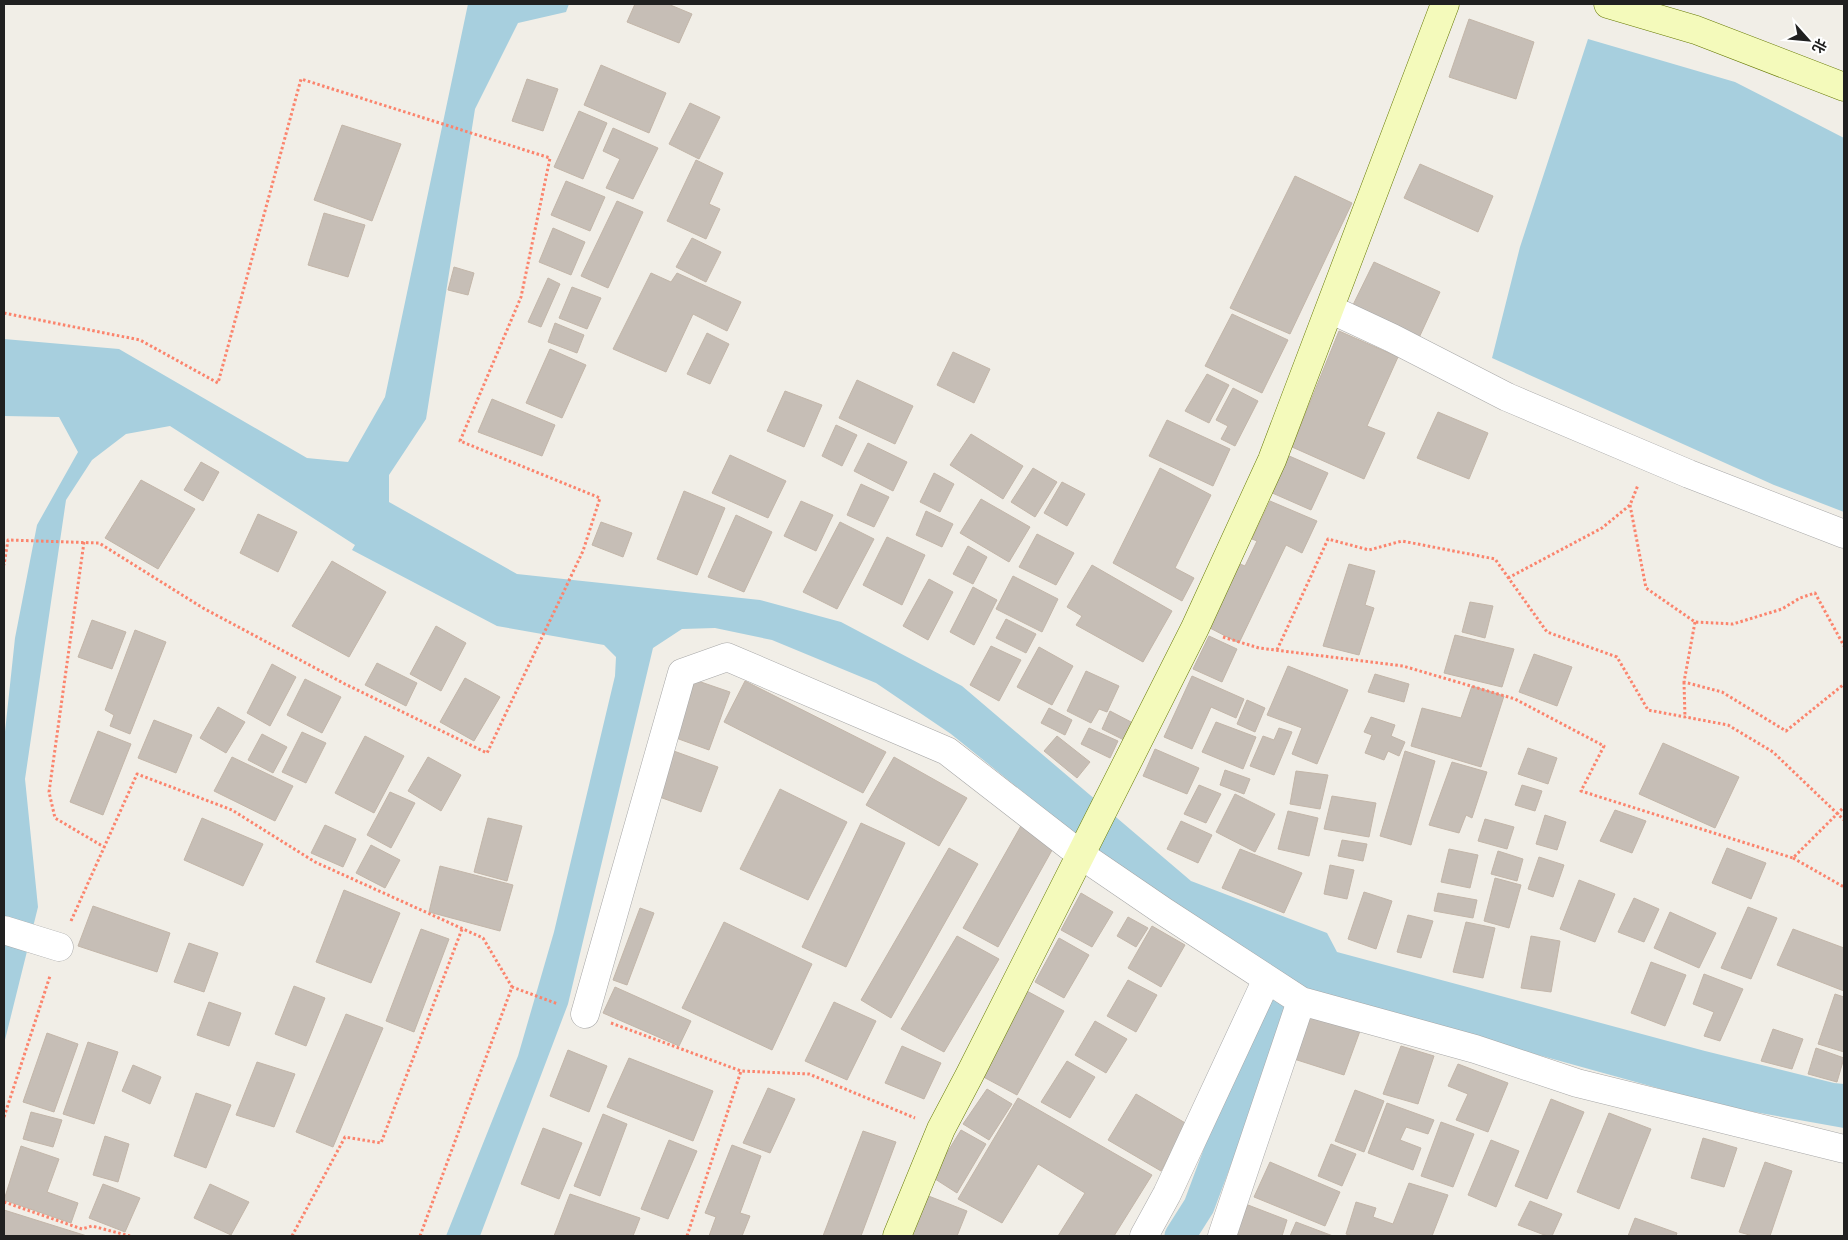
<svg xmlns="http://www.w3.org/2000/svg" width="1848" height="1240" font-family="Barlow,'Noto Sans SC',sans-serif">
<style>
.water{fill:#a7cfde}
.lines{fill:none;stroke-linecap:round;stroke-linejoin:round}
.canal{stroke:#a7cfde;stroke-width:31}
.building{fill:#c6beb6;stroke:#c3b6a9}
.street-casing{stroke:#a7a7a7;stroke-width:29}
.secondary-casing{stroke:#677a04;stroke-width:29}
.path{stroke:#fb846d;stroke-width:3;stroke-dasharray:2.5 2.5;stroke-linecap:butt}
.street{stroke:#fff;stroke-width:28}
.secondary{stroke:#f4fabb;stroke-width:28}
</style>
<rect width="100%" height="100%" fill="#f1eee7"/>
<path class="water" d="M468 4H569L566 12 518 23 475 109 426 419 389 475V502L517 574 760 600 841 622 962 686 1191 881 1327 933 1337 952 1705 1051 1834 1083 1844 1084V1128L1726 1107 1282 984 1140 886 951 734 876 683 772 640 715 628 682 629 653 648 568 1004 480 1236H446L518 1056 554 932 615 676 616 657 604 645 497 626 352 550 355 545 170 426 126 434 92 460 66 500 25 779 38 907 4 1044V741L15 638 37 525 78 452 59 417 4 416V339L119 349 307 458 348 462 385 397Z
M1588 39 1735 82 1844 138V512L1774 485 1492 358 1520 247Z"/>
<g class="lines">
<path class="canal" d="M1180 1236 1199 1206 1282 984"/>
</g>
<path class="building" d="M635 4H668L692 14 679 43 627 22Z
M1469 19 1534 42 1516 99 1449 77Z
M601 65 666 93 649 133 584 105Z
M527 79 558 89 543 131 512 121Z
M690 103 720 117 699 159 669 144Z
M579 111 607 123 583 179 554 167Z
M342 125 401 144 372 221 314 200Z
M613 128 658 148 633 199 606 188 620 159 603 151Z
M696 160 723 173 709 204 720 209 706 239 667 221Z
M1420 164 1493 196 1478 232 1404 198Z
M1295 176 1352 203 1290 334 1230 308Z
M566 181 605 197 590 231 551 215Z
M617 201 643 212 608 288 581 276Z
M324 213 365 225 348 277 308 265Z
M553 228 585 242 571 275 539 262Z
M692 238 721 252 706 282 676 267Z
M1374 262 1440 292 1418 340 1351 309Z
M454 267 474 273 468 295 448 290Z
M651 273 671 282 677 273 741 302 727 331 693 314 666 372 613 349Z
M548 278 560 284 541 327 528 322Z
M572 287 601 298 587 329 559 318Z
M1232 314 1288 340 1262 393 1205 366Z
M555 323 584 335 577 353 548 342Z
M1339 331 1398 357 1367 426 1385 433 1364 479 1292 447Z
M707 333 729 344 710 384 687 374Z
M550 349 586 365 562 418 526 403Z
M953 352 990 369 974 403 937 385Z
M1207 374 1229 385 1209 423 1185 411Z
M857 380 913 406 895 444 839 418Z
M1233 388 1258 401 1235 446 1221 439 1228 426 1216 420Z
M785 391 822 405 804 447 767 431Z
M492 399 555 425 542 456 478 432Z
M1438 412 1488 433 1469 479 1417 458Z
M1167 420 1230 449 1213 486 1149 456Z
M836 425 857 435 842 466 822 456Z
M971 434 1023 466 1003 499 950 465Z
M868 443 907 462 893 491 854 471Z
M730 455 786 481 768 518 712 493Z
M1287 455 1328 473 1311 510 1270 492Z
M201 462 219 472 203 501 184 490Z
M1033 468 1057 482 1035 517 1011 502Z
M1160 468 1211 495 1175 568 1194 578 1182 601 1113 563Z
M934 473 954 484 940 512 920 502Z
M141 480 195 509 158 569 105 538Z
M1062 482 1085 494 1067 526 1044 513Z
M861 484 889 497 874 527 847 515Z
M684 491 725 508 697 575 657 559Z
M981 499 1030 527 1009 562 960 533Z
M801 501 833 515 816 551 784 536Z
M1270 501 1317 521 1302 553 1286 545 1239 643 1208 627 1240 564 1245 566 1257 541 1252 539Z
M926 511 953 524 942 547 916 535Z
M258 514 297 532 278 572 240 553Z
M736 515 772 532 744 592 708 577Z
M601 522 632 533 623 557 592 545Z
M840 522 874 539 837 609 803 592Z
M1037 534 1074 553 1056 585 1019 567Z
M887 537 925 555 902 605 863 585Z
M968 546 987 557 973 584 953 574Z
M332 561 386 592 349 657 292 626Z
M1349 564 1375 571 1365 605 1374 608 1359 655 1323 646Z
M1092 565 1172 611 1143 662 1076 625 1082 616 1067 607Z
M1013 576 1058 599 1042 632 996 609Z
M929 579 953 592 928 640 903 626Z
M973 587 997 600 974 645 950 632Z
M1470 602 1493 606 1485 638 1462 632Z
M1006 619 1036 634 1026 653 996 638Z
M92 620 126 632 112 669 78 657Z
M436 626 466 643 441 691 410 674Z
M135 630 166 642 130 734 110 726 114 715 105 710Z
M1455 635 1514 649 1502 687 1444 673Z
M1209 636 1237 649 1222 682 1193 669Z
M991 646 1021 660 999 701 970 685Z
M1039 647 1073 666 1052 705 1017 687Z
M1534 654 1572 667 1557 706 1519 692Z
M377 663 417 683 406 706 365 685Z
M272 664 296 677 270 726 247 713Z
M1288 666 1348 690 1317 764 1292 754 1302 728 1267 715Z
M1086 671 1119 686 1107 712 1099 709 1091 723 1067 711Z
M1375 674 1409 684 1404 702 1368 692Z
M1192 676 1244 699 1236 718 1211 707 1192 749 1164 737Z
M465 678 500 697 474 741 440 722Z
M305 679 341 697 322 733 287 715Z
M695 680 730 692 709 750 676 738Z
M745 681 886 752 863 793 724 722Z
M1472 686 1504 696 1481 767 1411 746 1422 708 1461 718Z
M1247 700 1265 708 1255 732 1237 724Z
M218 707 245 722 226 753 200 738Z
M1049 708 1072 720 1065 735 1041 723Z
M1110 711 1133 723 1124 740 1102 729Z
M1371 717 1395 725 1391 736 1405 742 1399 756 1388 751 1384 760 1365 753 1372 735 1364 732Z
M154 720 192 735 176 773 138 758Z
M1216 722 1256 737 1243 769 1202 752Z
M1089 728 1118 741 1110 758 1081 744Z
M1279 728 1292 732 1274 775 1250 766 1263 736 1274 740Z
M98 731 131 744 103 815 70 802Z
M302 732 326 743 306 783 282 772Z
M262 734 287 747 273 773 248 760Z
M365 736 404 756 374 813 335 793Z
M1057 736 1090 762 1077 778 1044 751Z
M1663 743 1739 777 1715 828 1639 794Z
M1528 748 1557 758 1548 784 1518 774Z
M1155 749 1199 768 1187 794 1143 776Z
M671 750 718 767 701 812 654 795Z
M1405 751 1435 761 1411 845 1380 836Z
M232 757 293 786 275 821 214 791Z
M428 757 461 775 441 811 408 791Z
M894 757 967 798 939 846 866 805Z
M1452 762 1487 772 1472 818 1466 815 1459 833 1429 825Z
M1225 770 1250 779 1244 794 1220 785Z
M1296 771 1328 775 1320 809 1290 804Z
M1199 785 1221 794 1206 823 1184 814Z
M1522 785 1542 791 1535 811 1515 805Z
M780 789 847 822 808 900 740 869Z
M390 792 415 803 391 848 367 835Z
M1235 794 1275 814 1255 852 1216 832Z
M1332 796 1376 803 1369 837 1324 829Z
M1615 810 1646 821 1632 853 1600 841Z
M1288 811 1318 818 1309 856 1278 849Z
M1545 815 1566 822 1557 850 1536 844Z
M202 818 263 844 243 886 184 860Z
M488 818 522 826 507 881 474 872Z
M1485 819 1514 827 1507 849 1478 841Z
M1181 821 1212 835 1198 863 1167 849Z
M861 823 905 843 846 967 802 947Z
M1022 824 1056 843 998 947 963 928Z
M325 825 356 839 343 867 311 853Z
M1342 840 1367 844 1363 861 1338 856Z
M371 845 400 860 385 888 356 873Z
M949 848 978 864 891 1018 861 1000Z
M1727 848 1766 863 1751 899 1712 883Z
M1240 849 1302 873 1284 913 1222 888Z
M1449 849 1478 855 1470 888 1441 882Z
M1498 851 1523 859 1517 881 1491 874Z
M1539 857 1564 865 1553 897 1528 889Z
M1330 865 1354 870 1347 899 1324 894Z
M440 866 513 885 500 931 429 912Z
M1495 878 1521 885 1509 928 1484 921Z
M1579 880 1615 894 1595 942 1560 929Z
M344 890 400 913 371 983 316 962Z
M1364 892 1392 901 1376 949 1348 939Z
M1081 893 1113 912 1092 947 1061 930Z
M1438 893 1477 900 1473 918 1434 911Z
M1634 898 1659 909 1644 942 1618 932Z
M93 906 170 933 157 972 78 946Z
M1748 907 1777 918 1751 979 1721 968Z
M640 908 654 913 627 985 613 980Z
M1670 912 1716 933 1699 968 1654 948Z
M1408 915 1433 921 1421 958 1397 952Z
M1128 917 1148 928 1136 947 1117 936Z
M724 922 812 964 772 1050 682 1008Z
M1466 922 1495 928 1483 978 1453 972Z
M1152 926 1185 945 1161 987 1128 968Z
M421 929 449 939 414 1032 386 1021Z
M1793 929 1844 948V991L1777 965Z
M957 936 999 959 944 1052 901 1029Z
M1531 936 1560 941 1551 992 1521 988Z
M1059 938 1089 955 1064 998 1035 982Z
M189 943 218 953 204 992 174 982Z
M1651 962 1686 975 1665 1026 1631 1013Z
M1704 974 1743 989 1720 1041 1704 1036 1714 1012 1693 1004Z
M1128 980 1157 995 1136 1032 1107 1016Z
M294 986 325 998 306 1046 275 1034Z
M615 987 691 1021 679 1046 603 1013Z
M1025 990 1064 1011 1017 1095 976 1073Z
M1835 994 1844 997V1052L1818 1044Z
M209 1002 241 1013 229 1046 197 1035Z
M834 1002 876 1021 847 1080 805 1061Z
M346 1014 383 1028 333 1147 296 1132Z
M1309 1015 1360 1031 1344 1075 1294 1059Z
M1095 1021 1127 1039 1106 1073 1075 1055Z
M1773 1029 1803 1039 1792 1069 1761 1061Z
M47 1033 78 1044 54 1112 23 1102Z
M88 1042 118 1052 94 1124 63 1114Z
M902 1046 941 1063 924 1099 885 1083Z
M1401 1046 1434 1056 1418 1104 1383 1094Z
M1816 1048 1844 1058 1837 1082 1808 1074Z
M568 1050 607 1066 589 1112 550 1096Z
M629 1058 713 1091 693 1141 607 1107Z
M1067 1061 1095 1077 1070 1118 1041 1102Z
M257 1062 295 1074 274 1127 236 1115Z
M1458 1064 1508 1083 1488 1132 1456 1120 1468 1094 1448 1086Z
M133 1065 161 1077 150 1104 122 1091Z
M768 1088 795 1099 770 1153 743 1143Z
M987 1089 1012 1104 989 1140 963 1124Z
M1355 1090 1384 1101 1364 1152 1335 1141Z
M196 1093 231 1105 206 1168 174 1156Z
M1136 1094 1187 1124 1161 1171 1108 1140Z
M1018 1098 1152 1175 1114 1236H1058L1085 1193 1038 1164 1002 1223 958 1199Z
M1551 1099 1584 1112 1547 1199 1515 1186Z
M1387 1103 1434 1120 1428 1134 1406 1127 1400 1140 1421 1148 1413 1170 1368 1153Z
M31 1112 62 1120 53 1147 23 1139Z
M1609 1113 1651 1129 1619 1209 1577 1192Z
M603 1114 627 1124 600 1196 574 1186Z
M1441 1122 1474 1134 1453 1187 1421 1176Z
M543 1128 582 1143 559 1199 521 1184Z
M961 1130 986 1144 957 1193 932 1177Z
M863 1131 896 1142 861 1236H823Z
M105 1136 129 1144 118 1182 93 1175Z
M1703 1138 1737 1148 1724 1187 1691 1178Z
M669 1140 697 1151 668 1219 641 1209Z
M1491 1140 1519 1151 1496 1207 1468 1195Z
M1331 1144 1356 1154 1342 1186 1318 1176Z
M732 1145 761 1156 740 1213 750 1216 742 1236H709L716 1217 705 1213Z
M21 1146 59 1159 47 1192 78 1203 71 1223 4 1200Z
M1270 1162 1340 1192 1325 1226 1254 1197Z
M1765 1162 1792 1171 1770 1236H1753L1739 1232Z
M1409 1183 1448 1195 1432 1236H1353L1346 1234 1356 1202 1376 1208 1373 1217 1393 1224Z
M103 1184 140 1198 125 1232 89 1218Z
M210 1184 249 1202 231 1235 194 1218Z
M570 1194 640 1218 633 1236H554Z
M926 1195 967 1211 957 1236H911Z
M1530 1201 1562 1214 1552 1236H1547L1518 1225Z
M1248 1205 1287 1220 1282 1236H1242L1236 1234Z
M4 1210 87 1236H4Z
M1635 1218 1677 1233 1676 1236H1628Z
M1296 1222 1333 1236H1290Z"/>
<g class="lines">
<defs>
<path id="street" d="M1330 309 1392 338 1507 397 1689 474 1844 534
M4 930 59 947
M585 1014 682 673 727 657 947 751 1081 855 1163 911 1301 1001 1475 1049 1577 1083 1844 1149
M1144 1236 1167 1194 1267 979
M1222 1236 1301 1001"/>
<path id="secondary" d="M1608 4 1696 30 1844 87
M897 1236 941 1129 969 1076 1195 628 1272 460 1445 4"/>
</defs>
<use href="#street" class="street-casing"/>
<use href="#secondary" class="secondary-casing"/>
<path class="path" d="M4 313 140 340 218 383 301 79 550 158 521 297 460 441 600 498 583 551 487 753 345 684 203 608 99 543 8 540 4 565
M1630 505 1646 588 1695 622 1733 624 1782 609 1800 598 1815 593 1844 646
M84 542 49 792 55 818 104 847
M1508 578 1602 528 1630 505 1638 485
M1695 622 1684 682 1722 692 1786 731 1843 685
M1223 637 1259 648 1403 666 1515 699 1604 746 1581 791 1793 858 1844 807
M1277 650 1328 539 1369 550 1402 541 1495 559 1547 632 1617 657 1648 710 1728 725 1773 752 1844 820
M1684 682 1685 718
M1793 858 1844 887
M71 921 137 774 232 810 315 862 483 938 512 987
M611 1023 741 1071 809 1074 915 1118
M4 1117 50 976
M4 1202 82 1229 92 1226 130 1236
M292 1236 345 1137 381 1143 462 929
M420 1236 512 987 558 1004
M687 1236 741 1071"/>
<use href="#street" class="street"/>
<use href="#secondary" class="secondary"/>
</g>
<rect width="1848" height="1240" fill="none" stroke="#202020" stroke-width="10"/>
<g transform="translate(1808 40) rotate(117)" stroke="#ffffff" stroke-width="4" paint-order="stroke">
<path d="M0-4L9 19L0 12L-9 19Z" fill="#202020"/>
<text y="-8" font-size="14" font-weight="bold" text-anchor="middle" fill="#202020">北</text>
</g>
</svg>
